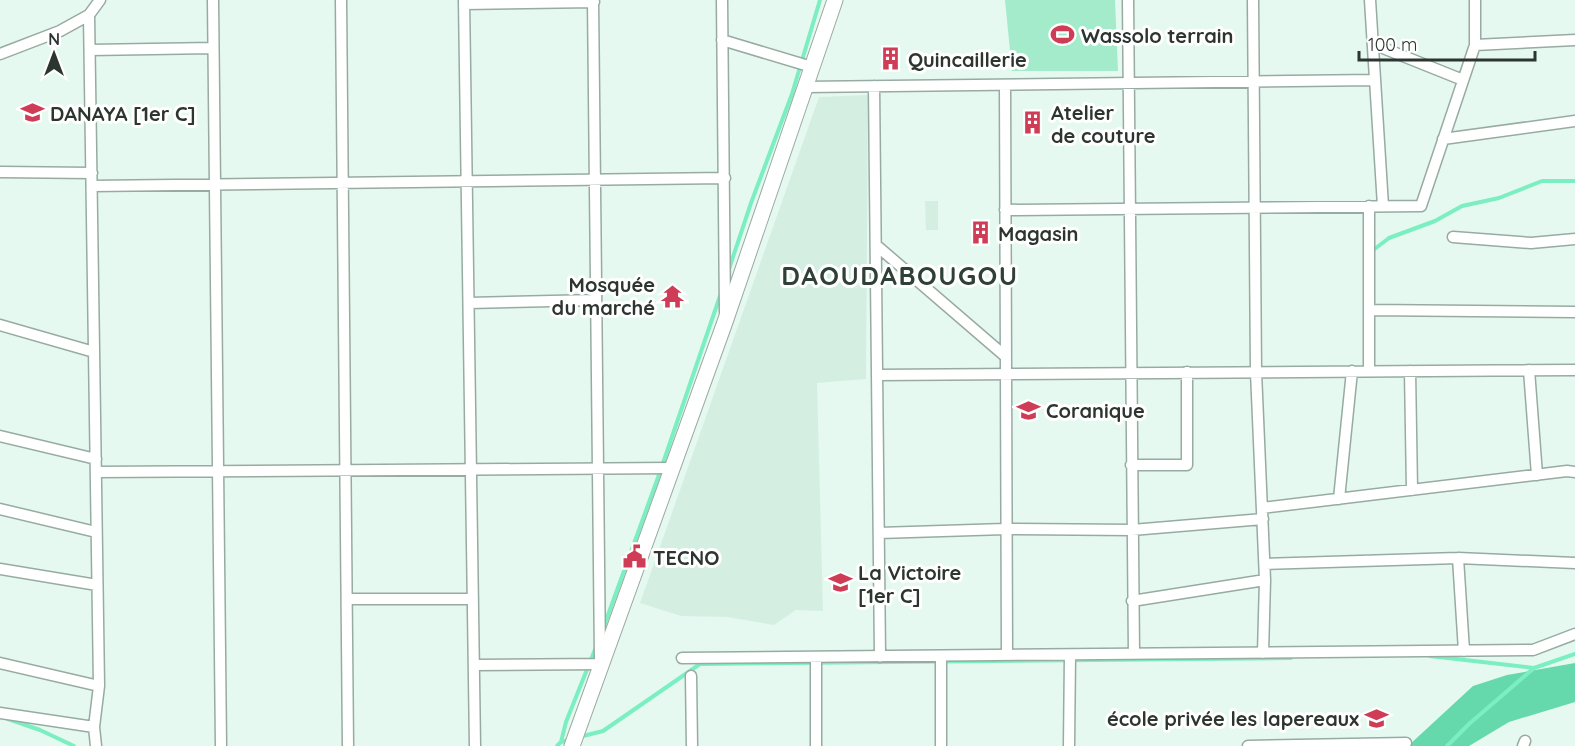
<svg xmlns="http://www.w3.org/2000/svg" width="1575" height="746" font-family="Quicksand,sans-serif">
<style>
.built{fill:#d4efe2}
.green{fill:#a4ebcc}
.forest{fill:#65d9ac}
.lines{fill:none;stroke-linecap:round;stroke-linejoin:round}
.stream{stroke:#7befc1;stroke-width:4}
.street-casing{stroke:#98aba2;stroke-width:13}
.secondary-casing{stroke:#98aba2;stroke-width:17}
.street{stroke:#fff;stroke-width:10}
.secondary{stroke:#fff;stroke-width:15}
.labels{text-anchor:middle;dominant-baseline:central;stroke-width:6;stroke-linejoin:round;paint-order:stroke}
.poi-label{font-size:20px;font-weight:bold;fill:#2d3531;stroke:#fff;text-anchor:start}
.district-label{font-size:26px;font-weight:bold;letter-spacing:1.5px;fill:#2f4038;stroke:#fff}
</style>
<rect width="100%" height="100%" fill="#e5f9f0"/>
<path class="built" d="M868 95 866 379 817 383 823 611 796 610 774 625 727 617 681 616 640 603 819 97Z
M925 201H938V230H926Z"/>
<path class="green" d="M1005 0H1115L1118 71H1012Z"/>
<path class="forest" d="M1575 663V702L1509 722 1469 746H1408L1473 686 1507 675Z"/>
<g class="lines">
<path class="stream" d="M1372 251 1389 238 1435 221 1462 206 1499 198 1542 181H1575
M728 272 751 203 792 94 820 0
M604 626 660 472 720 296
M1430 656 1534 668
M8 719 40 730 74 746
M579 737 603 731 700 664 1291 658
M561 742 566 722 596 647
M557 746 561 742 569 740
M1447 746 1469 724 1534 668 1575 654"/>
<defs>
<path id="street" d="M213 0 221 746
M341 0 348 746
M464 0 475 746
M593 0 600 659
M722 0 725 312
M1128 0 1134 654
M1253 0 1256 372 1265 580 1263 653
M1370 0 1383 206
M464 4 594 2
M89 15 99 686 94 727 96 746
M722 40 812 67
M1373 44 1463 80
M1475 45 1575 40
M90 50 213 48
M0 54 60 31 89 15 100 0
M1005 85 1007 655
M874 86 880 657
M805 87 1375 80
M1443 139 1575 121
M0 172 92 173
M92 186 725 178
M1005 210 1421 206 1475 45V0
M1453 237 1531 243 1575 239
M876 245 1005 356
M469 303 596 300
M1369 310 1575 312
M0 325 94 352
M1529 370 1537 475
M1369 371V206
M1410 371 1412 490
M877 375 1575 370
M0 436 96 459
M1131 465H1187V372
M96 472 672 468
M1339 499 1352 371
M1262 508 1567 471 1575 472
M0 509 96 532
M879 533 1005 529 1132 530 1263 519
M1458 558 1464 651
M1265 564 1458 558 1575 563
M0 569 97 585
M347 599H473
M1132 601 1265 580
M941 656V746
M816 657V746
M682 658 1533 650 1575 634
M0 663 99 686
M474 665 601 664
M691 676 692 746
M0 713 94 727
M1069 746 1070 655
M1248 746 1406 743
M1523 746 1525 741"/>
<path id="secondary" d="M572 746 725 322 835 0"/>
</defs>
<use href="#street" class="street-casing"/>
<use href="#secondary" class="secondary-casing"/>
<use href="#street" class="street"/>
<use href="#secondary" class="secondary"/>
</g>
<defs>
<symbol id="stadium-bare" viewBox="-9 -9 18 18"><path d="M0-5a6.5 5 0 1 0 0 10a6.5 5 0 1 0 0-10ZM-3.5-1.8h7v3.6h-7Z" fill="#ce3d55" stroke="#fff" stroke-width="2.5" paint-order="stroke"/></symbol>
<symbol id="building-bare" viewBox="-9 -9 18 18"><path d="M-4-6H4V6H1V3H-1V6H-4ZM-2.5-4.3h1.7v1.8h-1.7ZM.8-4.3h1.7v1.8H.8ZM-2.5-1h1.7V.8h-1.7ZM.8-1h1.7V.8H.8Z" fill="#ce3d55" stroke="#fff" stroke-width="2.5" paint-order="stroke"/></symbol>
<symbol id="school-bare" viewBox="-9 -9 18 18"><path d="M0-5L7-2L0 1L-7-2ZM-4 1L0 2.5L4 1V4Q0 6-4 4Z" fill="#ce3d55" stroke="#fff" stroke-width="2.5" paint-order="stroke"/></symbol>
<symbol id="temple-bare" viewBox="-9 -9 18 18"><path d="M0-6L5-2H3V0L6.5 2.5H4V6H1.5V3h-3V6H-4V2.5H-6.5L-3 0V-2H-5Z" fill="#ce3d55" stroke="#fff" stroke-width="2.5" paint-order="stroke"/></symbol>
<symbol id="civic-bare" viewBox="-9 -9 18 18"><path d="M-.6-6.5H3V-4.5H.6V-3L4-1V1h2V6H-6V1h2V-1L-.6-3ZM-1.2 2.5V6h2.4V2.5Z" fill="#ce3d55" stroke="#fff" stroke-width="2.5" paint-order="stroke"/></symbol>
</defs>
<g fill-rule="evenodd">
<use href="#stadium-bare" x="1046" y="18" width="33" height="33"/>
<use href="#building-bare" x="874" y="42" width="33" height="33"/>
<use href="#school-bare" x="16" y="96" width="33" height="33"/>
<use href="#building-bare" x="1016" y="106" width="33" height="33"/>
<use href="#building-bare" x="964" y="216" width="33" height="33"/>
<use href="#temple-bare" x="656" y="280" width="33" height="33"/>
<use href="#school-bare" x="1012" y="394" width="33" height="33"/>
<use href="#civic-bare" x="618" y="540" width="33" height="33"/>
<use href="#school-bare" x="824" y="566" width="33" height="33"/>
<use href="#school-bare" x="1360" y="702" width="33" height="33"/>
</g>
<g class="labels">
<g class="poi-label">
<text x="1081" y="35">Wassolo terrain</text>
<text x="908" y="59">Quincaillerie</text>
<text x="1051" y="112">Atelier<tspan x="1051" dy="23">de couture</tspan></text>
<text x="50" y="113">DANAYA [1er C]</text>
<text x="998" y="233">Magasin</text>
<text x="655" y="284" text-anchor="end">Mosquée<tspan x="655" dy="23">du marché</tspan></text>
<text x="1046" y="410">Coranique</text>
<text x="653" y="557">TECNO</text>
<text x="858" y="572">La Victoire<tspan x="858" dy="23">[1er C]</tspan></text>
<text x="1359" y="718" text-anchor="end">école privée les lapereaux</text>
</g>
<g class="district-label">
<text x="900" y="275">DAOUDABOUGOU</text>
</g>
</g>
<g transform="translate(54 54)" stroke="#ffffff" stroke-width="4.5" paint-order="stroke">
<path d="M0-4.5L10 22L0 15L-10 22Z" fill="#2d3531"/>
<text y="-9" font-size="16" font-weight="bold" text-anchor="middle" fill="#2d3531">N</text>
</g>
<path d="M1359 51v9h176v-9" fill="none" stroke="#2d3531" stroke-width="3"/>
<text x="1368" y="51" font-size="18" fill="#2d3531" stroke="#ffffff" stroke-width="4.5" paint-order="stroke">100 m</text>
</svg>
